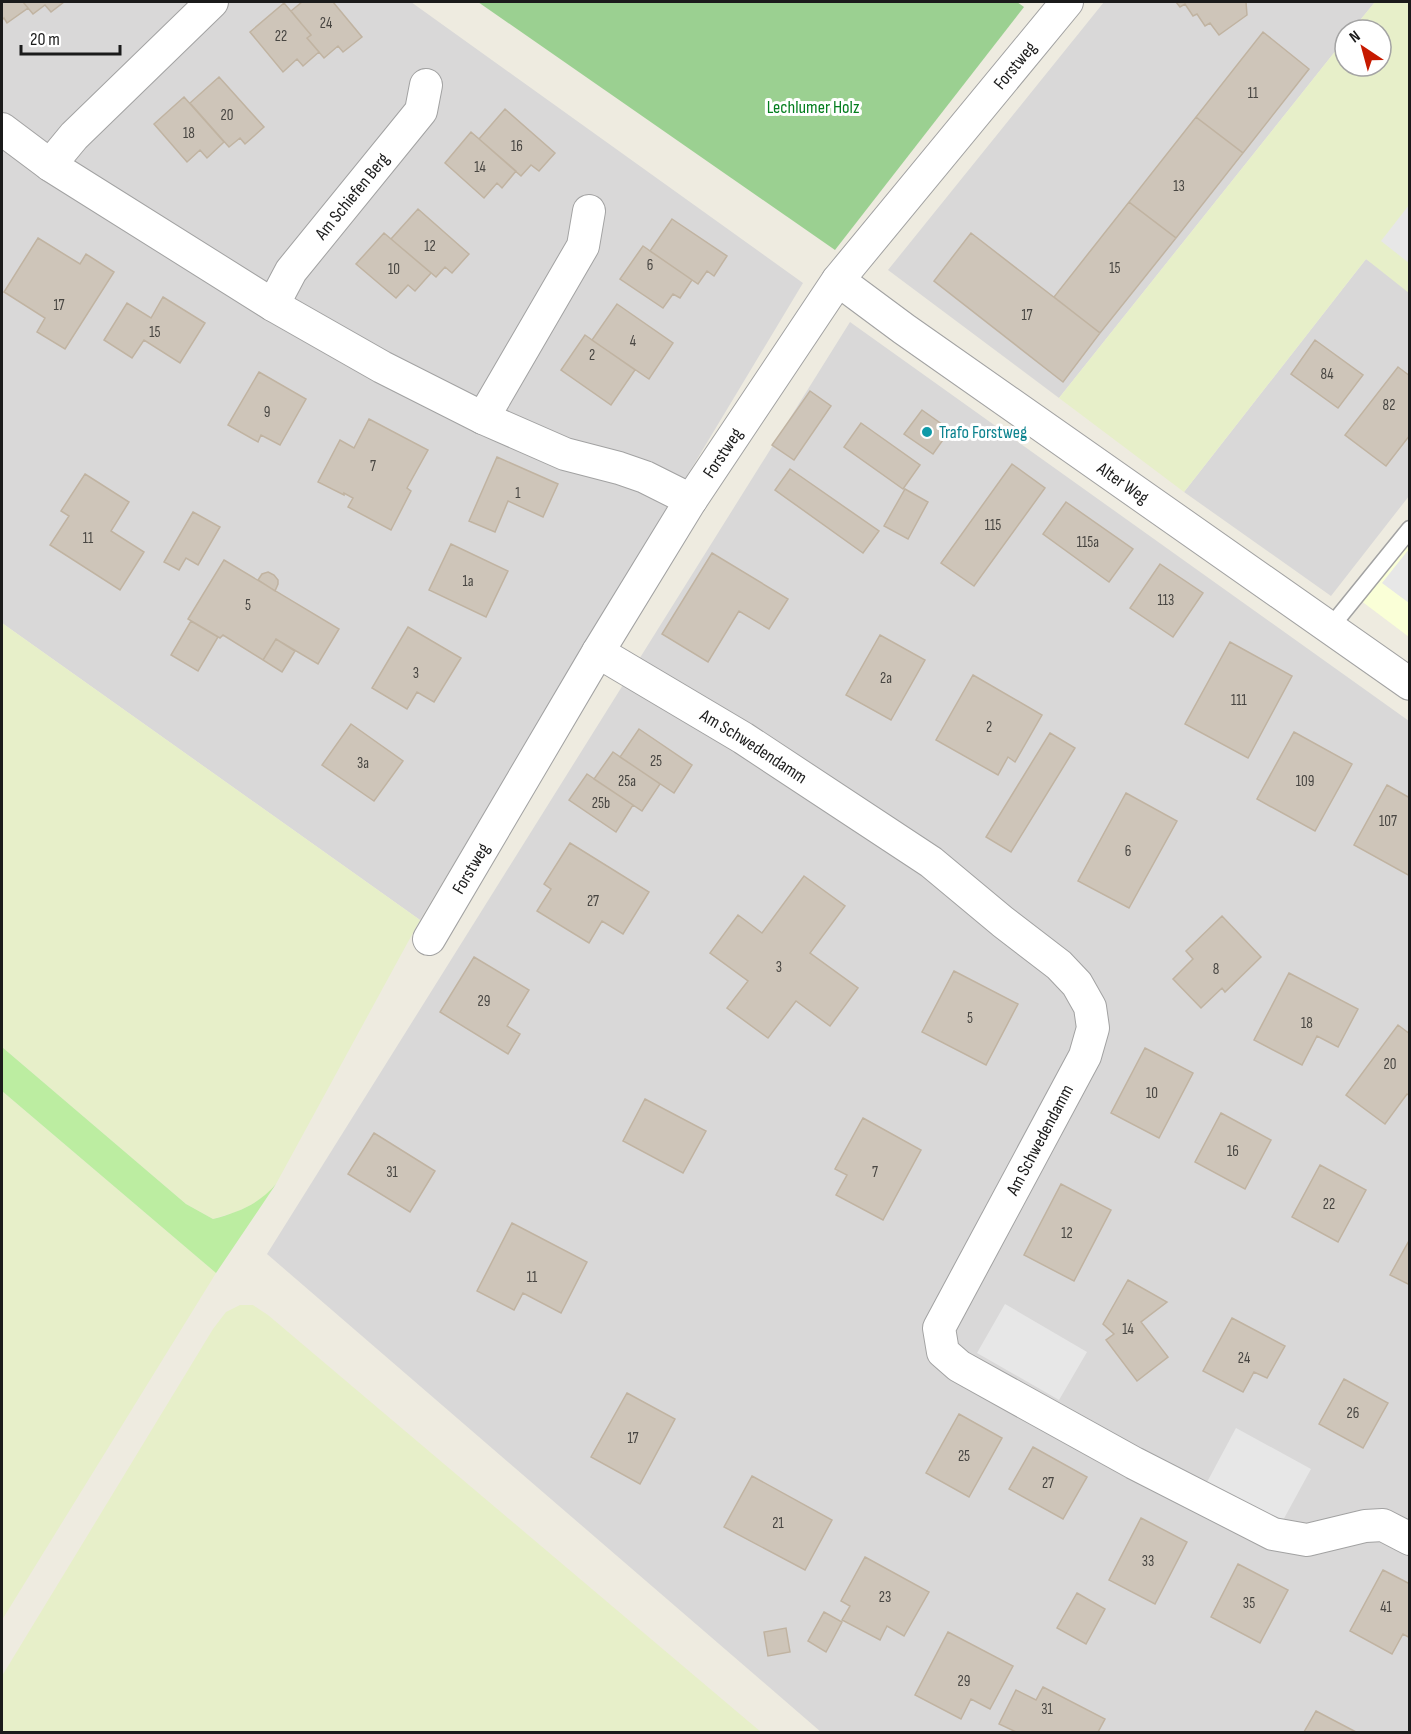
<svg xmlns="http://www.w3.org/2000/svg" width="1411" height="1734" font-family="'Sofia Sans Condensed',sans-serif">
<style>
.residential{fill:#d9d8d8}
.education{fill:#faffd7}
.farmland{fill:#e7efc9}
.grass{fill:#bceda1}
.forest{fill:#9bd091}
.parking{fill:#e7e7e7}
.building{fill:#cec5b9;stroke:#c0b3a1;stroke-width:1.5}
.lines{fill:none;stroke-linecap:round;stroke-linejoin:round}
.lane-casing{stroke:#a2a2a2;stroke-width:19}
.street-casing{stroke:#a2a2a2;stroke-width:34}
.lane{stroke:#fff;stroke-width:16}
.street{stroke:#fff;stroke-width:32}
.culture-dot{fill:#0f9aa8;stroke:#fff;stroke-width:2}
.labels{text-anchor:middle;dominant-baseline:central;stroke-width:6;stroke-linejoin:round;paint-order:stroke}
.number-label{font-size:15px;fill:#484642}
.street-label{font-size:18px;fill:#1b1b1b;stroke:#fff}
.park-label{font-size:18px;fill:#047e1e;stroke:#fff}
.culture-label{font-size:18px;fill:#0d838f;stroke:#fff;text-anchor:start}
</style>
<rect width="100%" height="100%" fill="#eeebe0"/>
<path class="residential" d="M2 2H411L803 283 420 920 2 623Z
M1104 2H1375L1352 30H1345V39L1059 398 888 270Z
M1366 259 1409 289V496L1331 596 1184 492Z
M850 322 1409 721V1732H821L267 1254Z"/>
<path class="education" d="M1409 529V637L1356 597Z"/>
<path class="farmland" d="M1375 2H1409V293L1366 259 1184 492 1059 398 1345 39V66H1381V30H1352Z
M2 623 420 920 276 1184 266 1195 251 1205 236 1212 213 1219 186 1204 2 1047Z
M2 1091 216 1273 2 1620Z
M240 1305H253L268 1315 761 1732H2V1676L213 1329 226 1312Z"/>
<path class="grass" d="M2 1047 186 1204 213 1219C238 1212 258 1205 276 1184L216 1273 2 1091Z"/>
<path class="forest" d="M478 2H1017L1024 7 835 250Z"/>
<path class="parking" d="M1409 205V263L1381 241Z
M1409 549V603L1382 583Z
M1005 1304 1087 1352 1059 1400 977 1353Z
M1236 1428 1311 1469 1281 1524 1206 1484Z"/>
<path class="building" d="M2 2H23L28 8 7 23 4 18 2 20Z
M23 2H64L51 12 45 5 33 14Z
M302 2H333L362 37 343 52 338 46 324 58 307 38 311 35 291 11Z
M1176 2H1246L1247 15 1219 35 1210 23 1205 26 1197 14 1193 16 1185 4 1180 7Z
M284 3 311 35 307 38 319 52 303 66 297 59 283 72 250 32Z
M1263 32 1309 69 1243 153 1196 117Z
M219 77 264 127 245 144 240 138 229 147 190 103Z
M184 97 224 142 207 158 200 150 187 162 154 124Z
M505 109 555 153 539 171 531 165 521 176 479 139Z
M1196 117 1243 153 1176 238 1129 202Z
M471 132 516 171 502 188 497 183 484 198 445 163Z
M1129 202 1176 238 1100 333 1054 297Z
M418 209 469 254 452 273 445 267 436 277 391 239Z
M672 219 727 256 714 276 707 271 698 284 650 251Z
M384 233 431 273 415 291 408 285 396 298 356 264Z
M971 233 1100 333 1063 382 934 281Z
M38 238 80 264 86 254 114 272 65 349 37 332 45 318 4 292Z
M643 246 692 280 680 298 673 294 663 308 620 279Z
M163 297 205 323 180 363 144 340 132 358 104 340 127 303 151 318Z
M617 304 673 343 649 379 592 340Z
M585 335 635 370 611 405 561 370Z
M1315 340 1363 375 1338 408 1291 374Z
M1398 367 1410 376V435L1386 466 1345 435Z
M259 372 306 399 280 445 261 435 258 442 228 425Z
M810 391 831 406 794 460 772 445Z
M922 410 950 430 933 454 904 434Z
M369 419 428 450 407 488 411 491 391 530 348 507 353 498 344 493V495L318 482 340 440 354 448Z
M861 423 920 465 903 489 844 447Z
M497 457 558 484 543 517 508 501 495 532 469 521Z
M1012 464 1045 488 974 586 941 563Z
M790 469 879 531 863 553 775 490Z
M85 474 129 502 111 531 144 552 120 590 50 545 69 516 61 511Z
M905 489 928 502 908 539 884 526Z
M1066 502 1133 549 1109 582 1043 534Z
M193 512 220 527 198 565 186 558 179 570 164 562Z
M451 544 508 571 486 617 429 590Z
M712 553 788 599 769 629 739 611 708 662 662 634Z
M224 560 339 629 318 664 276 639 263 660 223 635 220 638 188 619Z
M1160 564 1203 593 1173 637 1130 608Z
M268 572 274 575 278 580V584L275 591 258 580 262 574Z
M191 621 218 637 198 671 171 655Z
M408 627 461 658 434 702 417 692 407 709 372 688Z
M880 635 925 660 891 720 846 695Z
M276 639 295 651 282 672 263 660Z
M1230 642 1292 676 1248 758 1185 724Z
M973 675 1042 715 1015 762 1008 757 998 775 936 740Z
M351 724 403 761 374 801 322 765Z
M639 729 692 765 674 793 620 757Z
M1294 732 1352 764 1315 831 1257 799Z
M1050 733 1075 748 1011 852 986 837Z
M613 752 660 784 642 811 594 779Z
M587 774 633 805 616 832 569 800Z
M1387 785 1410 798V876L1354 845Z
M1126 793 1177 821 1129 908 1078 881Z
M570 843 649 892 623 934 602 921 589 943 537 911 551 889 544 884Z
M804 876 845 906 810 953 858 988 830 1026 796 1001 768 1038 727 1008 748 981 710 953 738 915 762 933Z
M1222 916 1261 957 1225 992 1222 988 1201 1008 1173 979 1193 959 1186 951Z
M474 957 529 990 507 1026 520 1034 508 1054 440 1012Z
M954 971 1018 1004 986 1065 922 1032Z
M1289 973 1358 1009 1338 1047 1317 1036 1302 1065 1254 1040Z
M1398 1025 1410 1034V1096L1407 1094 1385 1124 1346 1095Z
M1145 1048 1193 1073 1159 1138 1111 1113Z
M645 1099 706 1131 683 1173 623 1141Z
M1221 1113 1271 1140 1245 1189 1195 1162Z
M863 1118 921 1150 883 1220 836 1195 847 1175 835 1169Z
M374 1133 435 1171 410 1212 348 1174Z
M1320 1165 1366 1190 1338 1242 1292 1217Z
M1061 1184 1111 1210 1074 1281 1024 1255Z
M512 1223 587 1262 561 1313 523 1293 514 1310 477 1291Z
M1410 1239V1285L1390 1275Z
M1128 1280 1167 1302 1141 1322 1168 1357 1137 1381 1106 1340 1114 1334 1103 1324Z
M1232 1318 1285 1346 1267 1378 1254 1372 1243 1392 1203 1371Z
M1344 1379 1388 1403 1363 1448 1319 1424Z
M627 1393 675 1419 640 1484 591 1457Z
M959 1414 1002 1438 969 1497 926 1473Z
M1033 1447 1087 1477 1063 1519 1009 1489Z
M752 1476 832 1520 805 1570 724 1527Z
M1141 1518 1187 1542 1155 1604 1109 1580Z
M865 1557 929 1592 904 1636 887 1626 880 1640 842 1620 850 1606 841 1601Z
M1238 1564 1288 1590 1260 1643 1211 1617Z
M1383 1570 1410 1584V1638L1403 1634 1392 1654 1350 1631Z
M1077 1593 1105 1609 1086 1644 1057 1628Z
M824 1612 842 1622 826 1652 808 1641Z
M786 1628 790 1652 768 1656 764 1632Z
M948 1632 1013 1666 990 1709 971 1699 961 1719 915 1695Z
M1043 1687 1105 1719 1098 1732H1016L999 1724 1016 1690 1036 1700Z
M1316 1711 1356 1732H1304Z"/>
<g class="lines">
<defs>
<path id="lane" d="M1329 629 1410 529"/>
<g id="street">
<path d="M2 129 50 165 273 305 382 367 483 418 565 454 619 468 645 477 691 500"/>
<path d="M50 165 74 136 212 2"/>
<path id="s1" d="M838 280 904 329 1410 684"/>
<path id="s2" d="M273 305 291 271 421 111 426 85"/>
<path d="M483 418 583 246 589 211"/>
<path id="s3" d="M598 652 743 738 931 862 1003 922 1059 965 1077 984 1090 1007 1093 1028 1085 1056 939 1328 943 1352 959 1366 1134 1463 1273 1534 1307 1540 1365 1526 1383 1525 1410 1539"/>
<path id="s4" d="M429 939 598 652 691 500 838 280 1067 2"/>
</g>
</defs>
<use href="#lane" class="lane-casing"/>
<use href="#street" class="street-casing"/>
<use href="#lane" class="lane"/>
<use href="#street" class="street"/>
</g>
<circle class="culture-dot" cx="927" cy="432" r="6"/>
<g class="labels">
<g class="number-label">
<text x="326" y="23">24</text>
<text x="281" y="36">22</text>
<text x="1253" y="93">11</text>
<text x="227" y="115">20</text>
<text x="189" y="133">18</text>
<text x="517" y="146">16</text>
<text x="480" y="167">14</text>
<text x="1179" y="186">13</text>
<text x="430" y="246">12</text>
<text x="650" y="265">6</text>
<text x="1115" y="268">15</text>
<text x="394" y="269">10</text>
<text x="59" y="305">17</text>
<text x="1027" y="315">17</text>
<text x="155" y="332">15</text>
<text x="633" y="341">4</text>
<text x="592" y="355">2</text>
<text x="1327" y="374">84</text>
<text x="1389" y="405">82</text>
<text x="267" y="412">9</text>
<text x="373" y="466">7</text>
<text x="518" y="493">1</text>
<text x="993" y="525">115</text>
<text x="88" y="538">11</text>
<text x="1088" y="542">115a</text>
<text x="468" y="581">1a</text>
<text x="1166" y="600">113</text>
<text x="248" y="605">5</text>
<text x="416" y="673">3</text>
<text x="886" y="678">2a</text>
<text x="1239" y="700">111</text>
<text x="989" y="727">2</text>
<text x="656" y="761">25</text>
<text x="363" y="763">3a</text>
<text x="627" y="781">25a</text>
<text x="1305" y="781">109</text>
<text x="601" y="803">25b</text>
<text x="1388" y="821">107</text>
<text x="1128" y="851">6</text>
<text x="593" y="901">27</text>
<text x="779" y="967">3</text>
<text x="1216" y="969">8</text>
<text x="484" y="1001">29</text>
<text x="970" y="1018">5</text>
<text x="1307" y="1023">18</text>
<text x="1390" y="1064">20</text>
<text x="1152" y="1093">10</text>
<text x="1233" y="1151">16</text>
<text x="392" y="1172">31</text>
<text x="875" y="1172">7</text>
<text x="1329" y="1204">22</text>
<text x="1067" y="1233">12</text>
<text x="532" y="1277">11</text>
<text x="1128" y="1329">14</text>
<text x="1244" y="1358">24</text>
<text x="1353" y="1413">26</text>
<text x="633" y="1438">17</text>
<text x="964" y="1456">25</text>
<text x="1048" y="1483">27</text>
<text x="778" y="1523">21</text>
<text x="1148" y="1561">33</text>
<text x="885" y="1597">23</text>
<text x="1249" y="1603">35</text>
<text x="1386" y="1607">41</text>
<text x="964" y="1681">29</text>
<text x="1047" y="1709">31</text>
</g>
<g class="street-label">
<text stroke="none"><textPath href="#s4" startOffset="1054">Forstweg</textPath></text>
<text stroke="none"><textPath href="#s2" startOffset="135">Am Schiefen Berg</textPath></text>
<text stroke="none"><textPath href="#s4" startOffset="568">Forstweg</textPath></text>
<text stroke="none"><textPath href="#s1" startOffset="350">Alter Weg</textPath></text>
<text stroke="none"><textPath href="#s3" startOffset="182">Am Schwedendamm</textPath></text>
<text stroke="none"><textPath href="#s4" startOffset="82">Forstweg</textPath></text>
<text transform="translate(1040 1140) rotate(-62)">Am Schwedendamm</text>
</g>
<g class="park-label">
<text x="813" y="107">Lechlumer Holz</text>
</g>
<g class="culture-label">
<text x="939" y="432">Trafo Forstweg</text>
</g>
</g>
<rect width="1411" height="1734" fill="none" stroke="#1b1b1b" stroke-width="6"/>
<g transform="translate(1363 48) rotate(324)"><circle r="28" fill="#ffffff" stroke="#a4a4a4" stroke-width="1.5"/>
<path d="M0-4.5L10 22L0 15L-10 22Z" fill="#c61a00"/>
<text y="-9" font-size="16" font-weight="bold" text-anchor="middle" fill="#1b1b1b">N</text>
</g>
<path d="M21 45v9h99v-9" fill="none" stroke="#1b1b1b" stroke-width="3"/>
<text x="30" y="45" font-size="18" fill="#1b1b1b" stroke="#ffffff" stroke-width="4.5" paint-order="stroke">20 m</text>
</svg>
